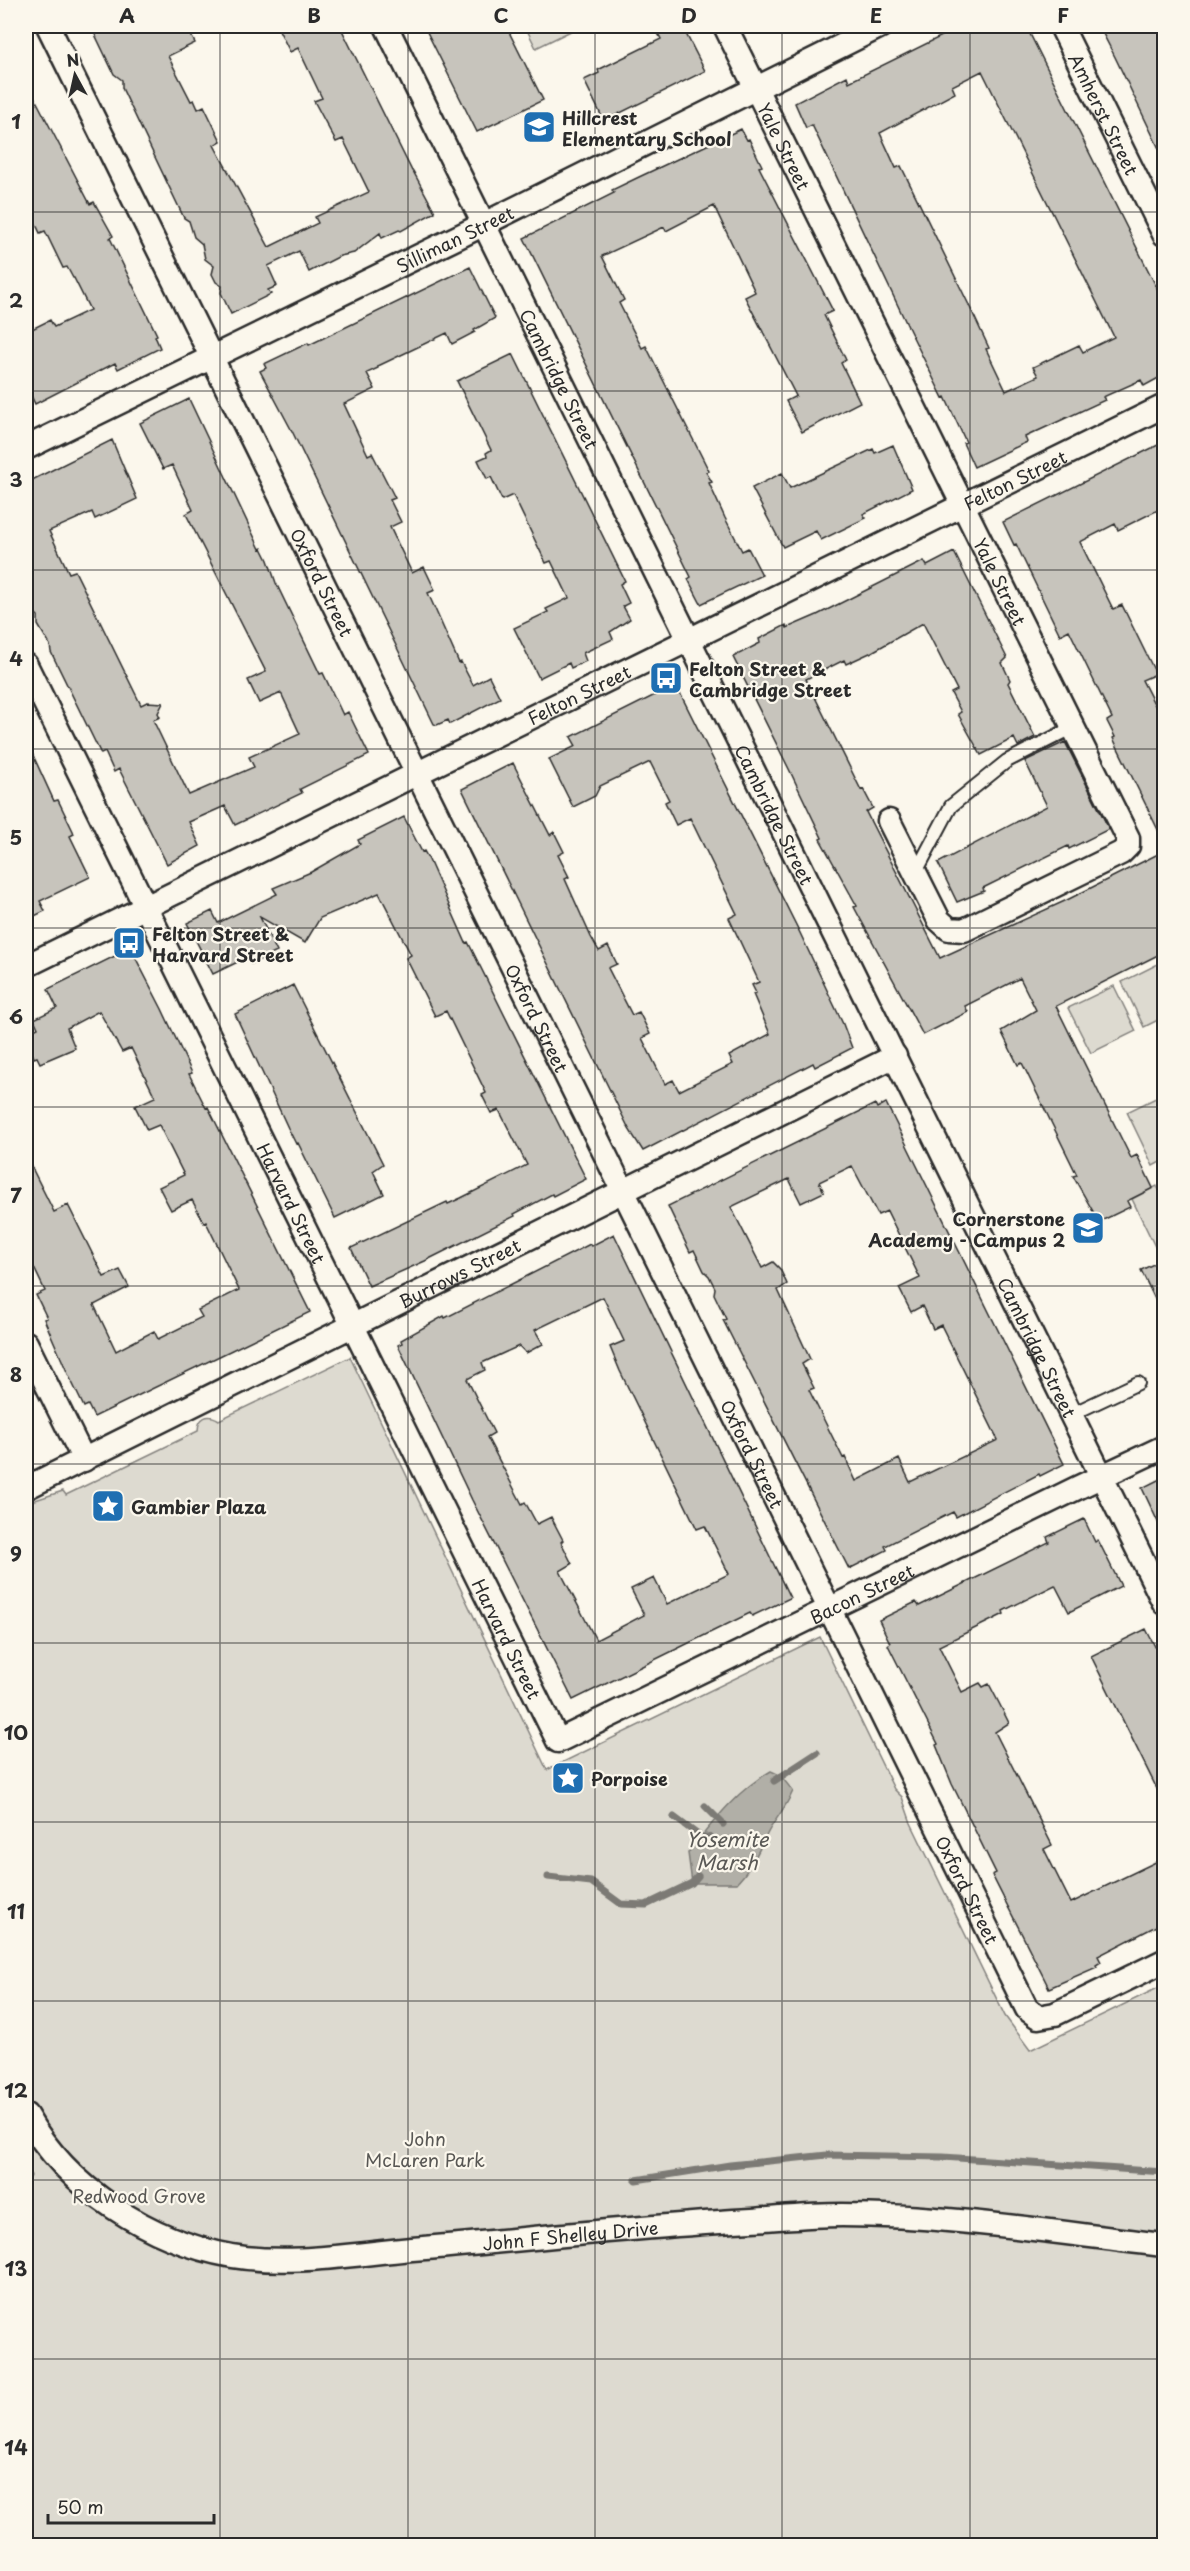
<svg xmlns="http://www.w3.org/2000/svg" width="1190" height="2571" font-family="'Playpen Sans',sans-serif">
<style>
.green{fill:#dddad0;stroke:#84827e;stroke-width:1.5}
.water{fill:#b1afa7;stroke:#7b7a75;stroke-width:1.5}
.lines{fill:none;stroke-linecap:round;stroke-linejoin:round}
.stream{stroke:#7b7a75;stroke-width:7}
.building{fill:#c7c4bc;stroke:#2b2b2b;stroke-width:1.5;fill-rule:evenodd}
.lane-casing{stroke:#2b2b2b;stroke-width:16}
.street-casing{stroke:#2b2b2b;stroke-width:27}
.lane{stroke:#fbf7ec;stroke-width:12}
.street{stroke:#fbf7ec;stroke-width:22}
.grid{fill:none;stroke:#2b2b2b;stroke-width:1.5;stroke-opacity:0.55}
.labels{text-anchor:middle;dominant-baseline:central;stroke-width:4.5;stroke-linejoin:round;paint-order:stroke}
.street-label{font-size:18px;fill:#2b2b2b;stroke:#fbf7ec}
.poi-label{font-size:18px;font-weight:bold;fill:#2b2b2b;stroke:#fbf7ec;text-anchor:start}
.park-label{font-size:18px;fill:#585754;stroke:#fbf7ec}
.water-label{font-size:20px;font-style:italic;fill:#5a5956;stroke:#fbf7ec}
.neatline{fill:none;stroke:#2b2b2b;stroke-width:2}
.grid-label{font-size:20px;text-anchor:middle;font-weight:bold;fill:#2b2b2b}
</style>
<rect width="100%" height="100%" fill="#fbf7ec"/>
<filter id="ink" filterUnits="userSpaceOnUse"><feTurbulence type="fractalNoise" baseFrequency=".0167" numOctaves="2"/><feDisplacementMap in="SourceGraphic" scale="12" xChannelSelector="R" yChannelSelector="G"/><feConvolveMatrix kernelMatrix="1 2 1 2 8 2 1 2 1" color-interpolation-filters="sRGB"/></filter>
<g filter="url(#ink)">
<path class="green" d="M525 26H581L536 48Z
M1164 961V1017L1144 1027 1122 982Z
M1114 986 1136 1031 1091 1053 1068 1008Z
M1164 1094V1160L1153 1166 1127 1112Z
M1157 1186 1164 1201V1259L1162 1261 1132 1199Z
M350 1357 547 1770 820 1637 894 1789 902 1797 911 1823 1005 2016 1030 2050 1164 1985V2545H26V1503L63 1491 66 1495 198 1431C198 1417 208 1413 219 1420Z"/>
<path class="water" d="M771 1771 780 1775 793 1791C787 1805 779 1815 771 1827 759 1848 754 1865 737 1883H692L688 1853C713 1822 736 1791 771 1771Z"/>
<g class="lines">
<path class="stream" d="M774 1781 817 1753
M705 1806 723 1824
M674 1817 701 1837H710
M548 1877 591 1882 621 1904 646 1905 692 1883 698 1876
M26 2175 28 2176
M636 2180 730 2165 827 2155 943 2157 1164 2172"/>
</g>
<path class="building" d="M91 26H186L195 43 168 56 191 101 194 100 198 109 204 106 221 141 214 145 269 247 318 223 315 217 369 192 343 139 336 142 314 101 322 98 298 48 290 52 277 26H340L412 171H413L435 212 401 231 399 230 382 238 380 233 354 253 340 256 309 272 299 251 268 266 277 286 268 290 271 294 231 314 221 293 222 286 216 282 212 274 214 266 205 259 202 244 194 237 189 221 184 218 122 88V80L114 74Z
M424 26H506L543 100 477 132Z
M654 26H682L705 71 604 121 584 80 599 73 598 70 661 39Z
M962 26H1026L1164 302V375L1144 386 1141 380 1103 397 1105 400 1025 437 1027 442 974 467 963 443 966 442 945 397 943 398 910 331 812 125 806 128 795 103 847 76 849 82ZM982 71 1114 337 1083 352 1079 345 1033 367 1038 376 1006 391 986 349 989 348 968 303 901 166 896 168 880 133 955 93 952 86Z
M1099 26H1164V159L1115 57Z
M26 81 90 204 94 202 113 236 110 238 157 335 155 336 160 348 118 369 115 363 35 404 26 385V332L50 320 54 327 90 310 74 278H73L67 267 63 268 45 231 40 233 26 203Z
M741 129 747 140 749 139 762 166 759 167 833 311 824 315 846 360 841 363 860 402 802 432 786 401 796 396 745 297 755 292 714 206 666 231 664 227 602 256 624 300 619 303 642 348 646 346 709 471 706 472 712 482 709 483 725 518 742 551 748 548 762 575 701 604 688 579 691 577 524 238 614 193 612 190 639 177Z
M470 267 495 318 474 330 475 332 452 344 447 333 378 366V368L367 373 375 389 344 404 368 455 372 453 395 498 390 500 401 522 390 527 412 573 424 567 435 590 428 593 459 663 461 662 473 685 489 676 500 698 450 724 448 720 437 725 434 724 292 431 260 371 266 368 264 364 308 343 309 345Z
M513 354 625 581 620 584 629 603 623 606 630 619 610 632 613 639 583 653 586 661 571 668 569 663 539 678 514 628 548 612 546 609 569 598 551 561 546 563 513 495 502 500 491 477 487 479 478 460 487 456 486 453 491 450 457 381Z
M189 399 260 549 262 548 268 560 276 583 320 674 323 673 343 715 348 712 369 755 300 789 302 793 235 825 225 806 189 822 200 846 167 864 119 769 114 772 105 752 101 754 51 652 50 645 38 625V616L26 604V483L112 440 137 499 95 519 92 512 49 531 69 573 75 571 141 705 147 702 163 703 158 713 160 717 153 720 189 795 254 767 249 757 300 734 281 693 259 703 248 680 266 672 186 514 193 510 172 465 163 469 140 423Z
M1164 442V507L1118 530 1115 524 1080 542 1113 609 1122 605 1156 674 1142 680 1164 723V842L1113 738 1115 737 1107 721 1112 718 1069 630 1060 635 1016 544 1014 545 1003 522Z
M893 445 912 489 863 514 866 518 821 540 816 531 783 547 752 488 782 473 790 488 873 449 875 453Z
M954 552 1007 658 1002 663 1010 680 1008 683 1035 737 1018 746 1014 738 981 755 958 714 961 712 951 693 957 690 923 623 872 652 846 664 844 660 806 679 861 790 863 789 873 808 866 812 940 958 1067 900 1164 851V952L1056 1006 1131 1158 1137 1155 1153 1188 1127 1201 1130 1207 1099 1222 1073 1176 1077 1175 1022 1063 1018 1065 1001 1031 1036 1010 1020 978 965 1006 968 1012 923 1035 854 907 857 906 820 839 822 838 789 769 733 657 760 643 759 639 786 625 787 628 817 615 924 561 927 566Z
M673 686 676 692 679 691 800 933 843 1024 852 1048 815 1067 813 1063 643 1151 629 1129 462 789 513 763 550 835 554 832 564 852 558 855 569 877 565 879 591 937 599 951 608 946 617 964 608 968 632 1015 639 1012 650 1034 642 1038 665 1084 673 1080 679 1091 733 1064 729 1056 770 1034 753 994 756 993 752 985 759 982 729 918 737 914 690 818 676 825 665 802 669 800 650 762 600 786 595 796 573 807 549 759 576 746 571 737Z
M26 740 54 801 58 800 73 831 74 834 70 836 90 877 40 901 45 911 26 920Z
M1065 742 1109 829 1069 849 1068 846 983 888 984 891 957 902 938 863 1047 806 1025 761Z
M404 817 422 852 424 851 429 860 466 943 468 942 586 1179 553 1196 552 1194 514 1214 515 1216 425 1261 369 1286 351 1248 447 1202 448 1204 461 1198 527 1165 499 1110 491 1113 482 1095 486 1093 446 1011 435 1016 406 958 411 955 379 893 320 918 305 943 260 917 277 952 251 964 248 957 213 974 187 923 212 911 218 923 277 894 273 888 311 872 360 844 358 840Z
M125 951 133 953 162 1009 192 1073 189 1074 206 1108 208 1107 310 1312 94 1417 88 1405 84 1407 68 1374 44 1319 47 1318 36 1295 45 1291 26 1251V1156L54 1212 68 1205 104 1277 120 1270 129 1287 94 1305 116 1351 154 1331 158 1339 202 1317 198 1310 239 1290 206 1222 204 1223 192 1200 171 1210 159 1187 184 1175 159 1125 147 1130 135 1106 155 1097 131 1048 122 1052 99 1011 67 1028 75 1048 40 1063 37 1057 34 1058 33 1055 26 1059V1034L38 1028 34 1019 57 1008 48 989Z
M293 985 383 1164 373 1171 384 1194 335 1218 298 1143 296 1144 288 1128 235 1014Z
M886 1103 1064 1464 1040 1476 1039 1474 956 1517 953 1512 885 1546 887 1550 849 1569 723 1320 726 1319 714 1294 715 1288 709 1276 704 1271 694 1250 690 1252 668 1206 875 1104 877 1108ZM852 1166 878 1215 887 1211 920 1278 899 1288 911 1312 922 1306 933 1329 941 1325 998 1440 910 1482 899 1459 856 1481 845 1457 843 1458 809 1390 814 1388 802 1364 810 1359 778 1290 787 1284 780 1269 773 1262 762 1268 731 1207 789 1179 801 1203 824 1192 819 1182Z
M614 1234 790 1598 752 1616 750 1613 573 1700 472 1500 398 1345 402 1343 401 1340 444 1316 445 1318 590 1244 591 1246ZM603 1297 624 1341 610 1347 620 1371 697 1529 705 1526 729 1574 667 1604 654 1578 631 1589 644 1615 596 1640 560 1571 572 1564 561 1542 563 1540 551 1517 537 1524 525 1502 522 1504 487 1437 494 1433 467 1379 485 1370 482 1363 519 1346 526 1353 543 1344 535 1330Z
M1164 1259V1318L1141 1270Z
M1164 1477V1535L1142 1488Z
M1084 1519 1095 1542 1098 1540 1121 1586 1069 1612 1055 1585 1003 1611 1004 1614 939 1646 962 1692 980 1683 983 1687 989 1684 1000 1705 1009 1723 995 1732 1052 1845 1044 1849 1071 1903 1164 1858V1922L1098 1956 1101 1962 1096 1965 1097 1967 1049 1988 992 1875 996 1873 952 1784 936 1745 938 1744 888 1645 890 1643 879 1620 916 1602 919 1606 1049 1542 1047 1537Z
M1146 1629 1164 1664V1803L1091 1656Z"/>
<g class="lines">
<defs>
<path id="lane" d="M915 874 951 806 1007 761 1072 728
M1072 1414 1138 1383"/>
<g id="street">
<path id="s1" d="M48 26 1027 2009 1038 2017 1055 2014 1164 1961"/>
<path id="s2" d="M386 26 1164 1603"/>
<path id="s3" d="M725 26 1128 838V846L1121 853 964 930 949 929 939 920 889 821"/>
<path id="s4" d="M1061 26 1164 234"/>
<path id="s5" d="M26 448 462 235 881 26"/>
<path id="s6" d="M26 665 558 1741 1077 1488 1164 1447"/>
<path id="s7" d="M26 966 1164 406"/>
<path d="M26 1343 84 1460"/>
<path id="s8" d="M26 1488 895 1056"/>
<path id="s9" d="M26 2115C68 2189 149 2241 232 2256 291 2266 353 2254 412 2249 525 2240 638 2226 752 2220 782 2218 812 2215 842 2215 950 2215 1058 2233 1164 2245"/>
</g>
</defs>
<use href="#lane" class="lane-casing"/>
<use href="#street" class="street-casing"/>
<use href="#lane" class="lane"/>
<use href="#street" class="street"/>
</g>
</g>
<path class="grid" d="M220 26V2546M408 26V2546M595 26V2546M782 26V2546M970 26V2546M26 212H1164M26 391H1164M26 570H1164M26 749H1164M26 928H1164M26 1107H1164M26 1286H1164M26 1464H1164M26 1643H1164M26 1822H1164M26 2001H1164M26 2180H1164M26 2359H1164"/>
<defs>
<symbol id="school-square" viewBox="-11 -11 22 22"><rect x="-9" y="-9" width="18" height="18" rx="4" fill="#1f6fb2" stroke="#fbf7ec"/><path d="M0-5L7-2L0 1L-7-2ZM-4 1L0 2.5L4 1V4Q0 6-4 4Z" fill="#fff"/></symbol>
<symbol id="bus-square" viewBox="-11 -11 22 22"><rect x="-9" y="-9" width="18" height="18" rx="4" fill="#1f6fb2" stroke="#fbf7ec"/><path d="M-5-6H5V4H4V6H2V4H-2V6H-4V4H-5ZM-3.5-4V0h7V-4ZM-3.5 1.2v1.5H-2V1.2ZM2 1.2v1.5H3.5V1.2Z" fill="#fff"/></symbol>
<symbol id="sight-square" viewBox="-11 -11 22 22"><rect x="-9" y="-9" width="18" height="18" rx="4" fill="#1f6fb2" stroke="#fbf7ec"/><path d="M0-6L1.8-2.2L6-1.7L2.9 1.2L3.7 5.4L0 3.3L-3.7 5.4L-2.9 1.2L-6-1.7L-1.8-2.2Z" fill="#fff"/></symbol>
</defs>
<g fill-rule="evenodd">
<use href="#school-square" x="520" y="108" width="38" height="38"/>
<use href="#bus-square" x="647" y="659" width="38" height="38"/>
<use href="#bus-square" x="110" y="924" width="38" height="38"/>
<use href="#school-square" x="1069" y="1209" width="38" height="38"/>
<use href="#sight-square" x="89" y="1487" width="38" height="38"/>
<use href="#sight-square" x="549" y="1759" width="38" height="38"/>
</g>
<g class="labels">
<g class="street-label">
<text stroke="none"><textPath href="#s4" startOffset="98">Amherst Street</textPath></text>
<text stroke="none"><textPath href="#s3" startOffset="134">Yale Street</textPath></text>
<text stroke="none"><textPath href="#s5" startOffset="477">Silliman Street</textPath></text>
<text stroke="none"><textPath href="#s2" startOffset="393">Cambridge Street</textPath></text>
<text stroke="none"><textPath href="#s7" startOffset="1102">Felton Street</textPath></text>
<text stroke="none"><textPath href="#s1" startOffset="620">Oxford Street</textPath></text>
<text stroke="none"><textPath href="#s3" startOffset="620">Yale Street</textPath></text>
<text stroke="none"><textPath href="#s7" startOffset="616">Felton Street</textPath></text>
<text stroke="none"><textPath href="#s2" startOffset="879">Cambridge Street</textPath></text>
<text stroke="none"><textPath href="#s1" startOffset="1106">Oxford Street</textPath></text>
<text stroke="none"><textPath href="#s6" startOffset="600">Harvard Street</textPath></text>
<text stroke="none"><textPath href="#s8" startOffset="484">Burrows Street</textPath></text>
<text stroke="none"><textPath href="#s2" startOffset="1473">Cambridge Street</textPath></text>
<text stroke="none"><textPath href="#s1" startOffset="1592">Oxford Street</textPath></text>
<text stroke="none"><textPath href="#s6" startOffset="1538">Bacon Street</textPath></text>
<text stroke="none"><textPath href="#s6" startOffset="1086">Harvard Street</textPath></text>
<text stroke="none"><textPath href="#s1" startOffset="2078">Oxford Street</textPath></text>
<text stroke="none"><textPath href="#s9" startOffset="597">John F Shelley Drive</textPath></text>
</g>
<g class="poi-label">
<text x="562" y="117">Hillcrest<tspan x="562" dy="21">Elementary School</tspan></text>
<text x="689" y="668">Felton Street &amp;<tspan x="689" dy="21">Cambridge Street</tspan></text>
<text x="152" y="933">Felton Street &amp;<tspan x="152" dy="21">Harvard Street</tspan></text>
<text x="1065" y="1218" text-anchor="end">Cornerstone<tspan x="1065" dy="21">Academy - Campus 2</tspan></text>
<text x="131" y="1506">Gambier Plaza</text>
<text x="591" y="1778">Porpoise</text>
</g>
<g class="park-label">
<text x="425" y="2138">John<tspan x="425" dy="21">McLaren Park</tspan></text>
<text x="139" y="2195">Redwood Grove</text>
</g>
<g class="water-label">
<text x="727" y="1839">Yosemite<tspan x="727" dy="23">Marsh</tspan></text>
</g>
</g>
<rect width="1190" height="2571" fill="none" stroke="#fbf7ec" stroke-width="66"/>
<g transform="translate(75 75) rotate(352)" stroke="#fbf7ec" stroke-width="4.5" paint-order="stroke">
<path d="M0-4.5L10 22L0 15L-10 22Z" fill="#2b2b2b"/>
<text y="-9" font-size="16" font-weight="bold" text-anchor="middle" fill="#2b2b2b">N</text>
</g>
<path d="M48 2514v9h166v-9" fill="none" stroke="#2b2b2b" stroke-width="3"/>
<text x="57" y="2514" font-size="18" fill="#2b2b2b" stroke="#fbf7ec" stroke-width="4.5" paint-order="stroke">50 m</text>
<rect x="33" y="33" width="1124" height="2505" class="neatline"/>
<g class="grid-label">
<text x="127" y="23">A</text>
<text x="314" y="23">B</text>
<text x="501" y="23">C</text>
<text x="689" y="23">D</text>
<text x="876" y="23">E</text>
<text x="1063" y="23">F</text>
<text x="16" y="129">1</text>
<text x="16" y="308">2</text>
<text x="16" y="487">3</text>
<text x="16" y="666">4</text>
<text x="16" y="845">5</text>
<text x="16" y="1024">6</text>
<text x="16" y="1203">7</text>
<text x="16" y="1382">8</text>
<text x="16" y="1561">9</text>
<text x="16" y="1740">10</text>
<text x="16" y="1919">11</text>
<text x="16" y="2098">12</text>
<text x="16" y="2276">13</text>
<text x="16" y="2455">14</text>
</g>
</svg>
